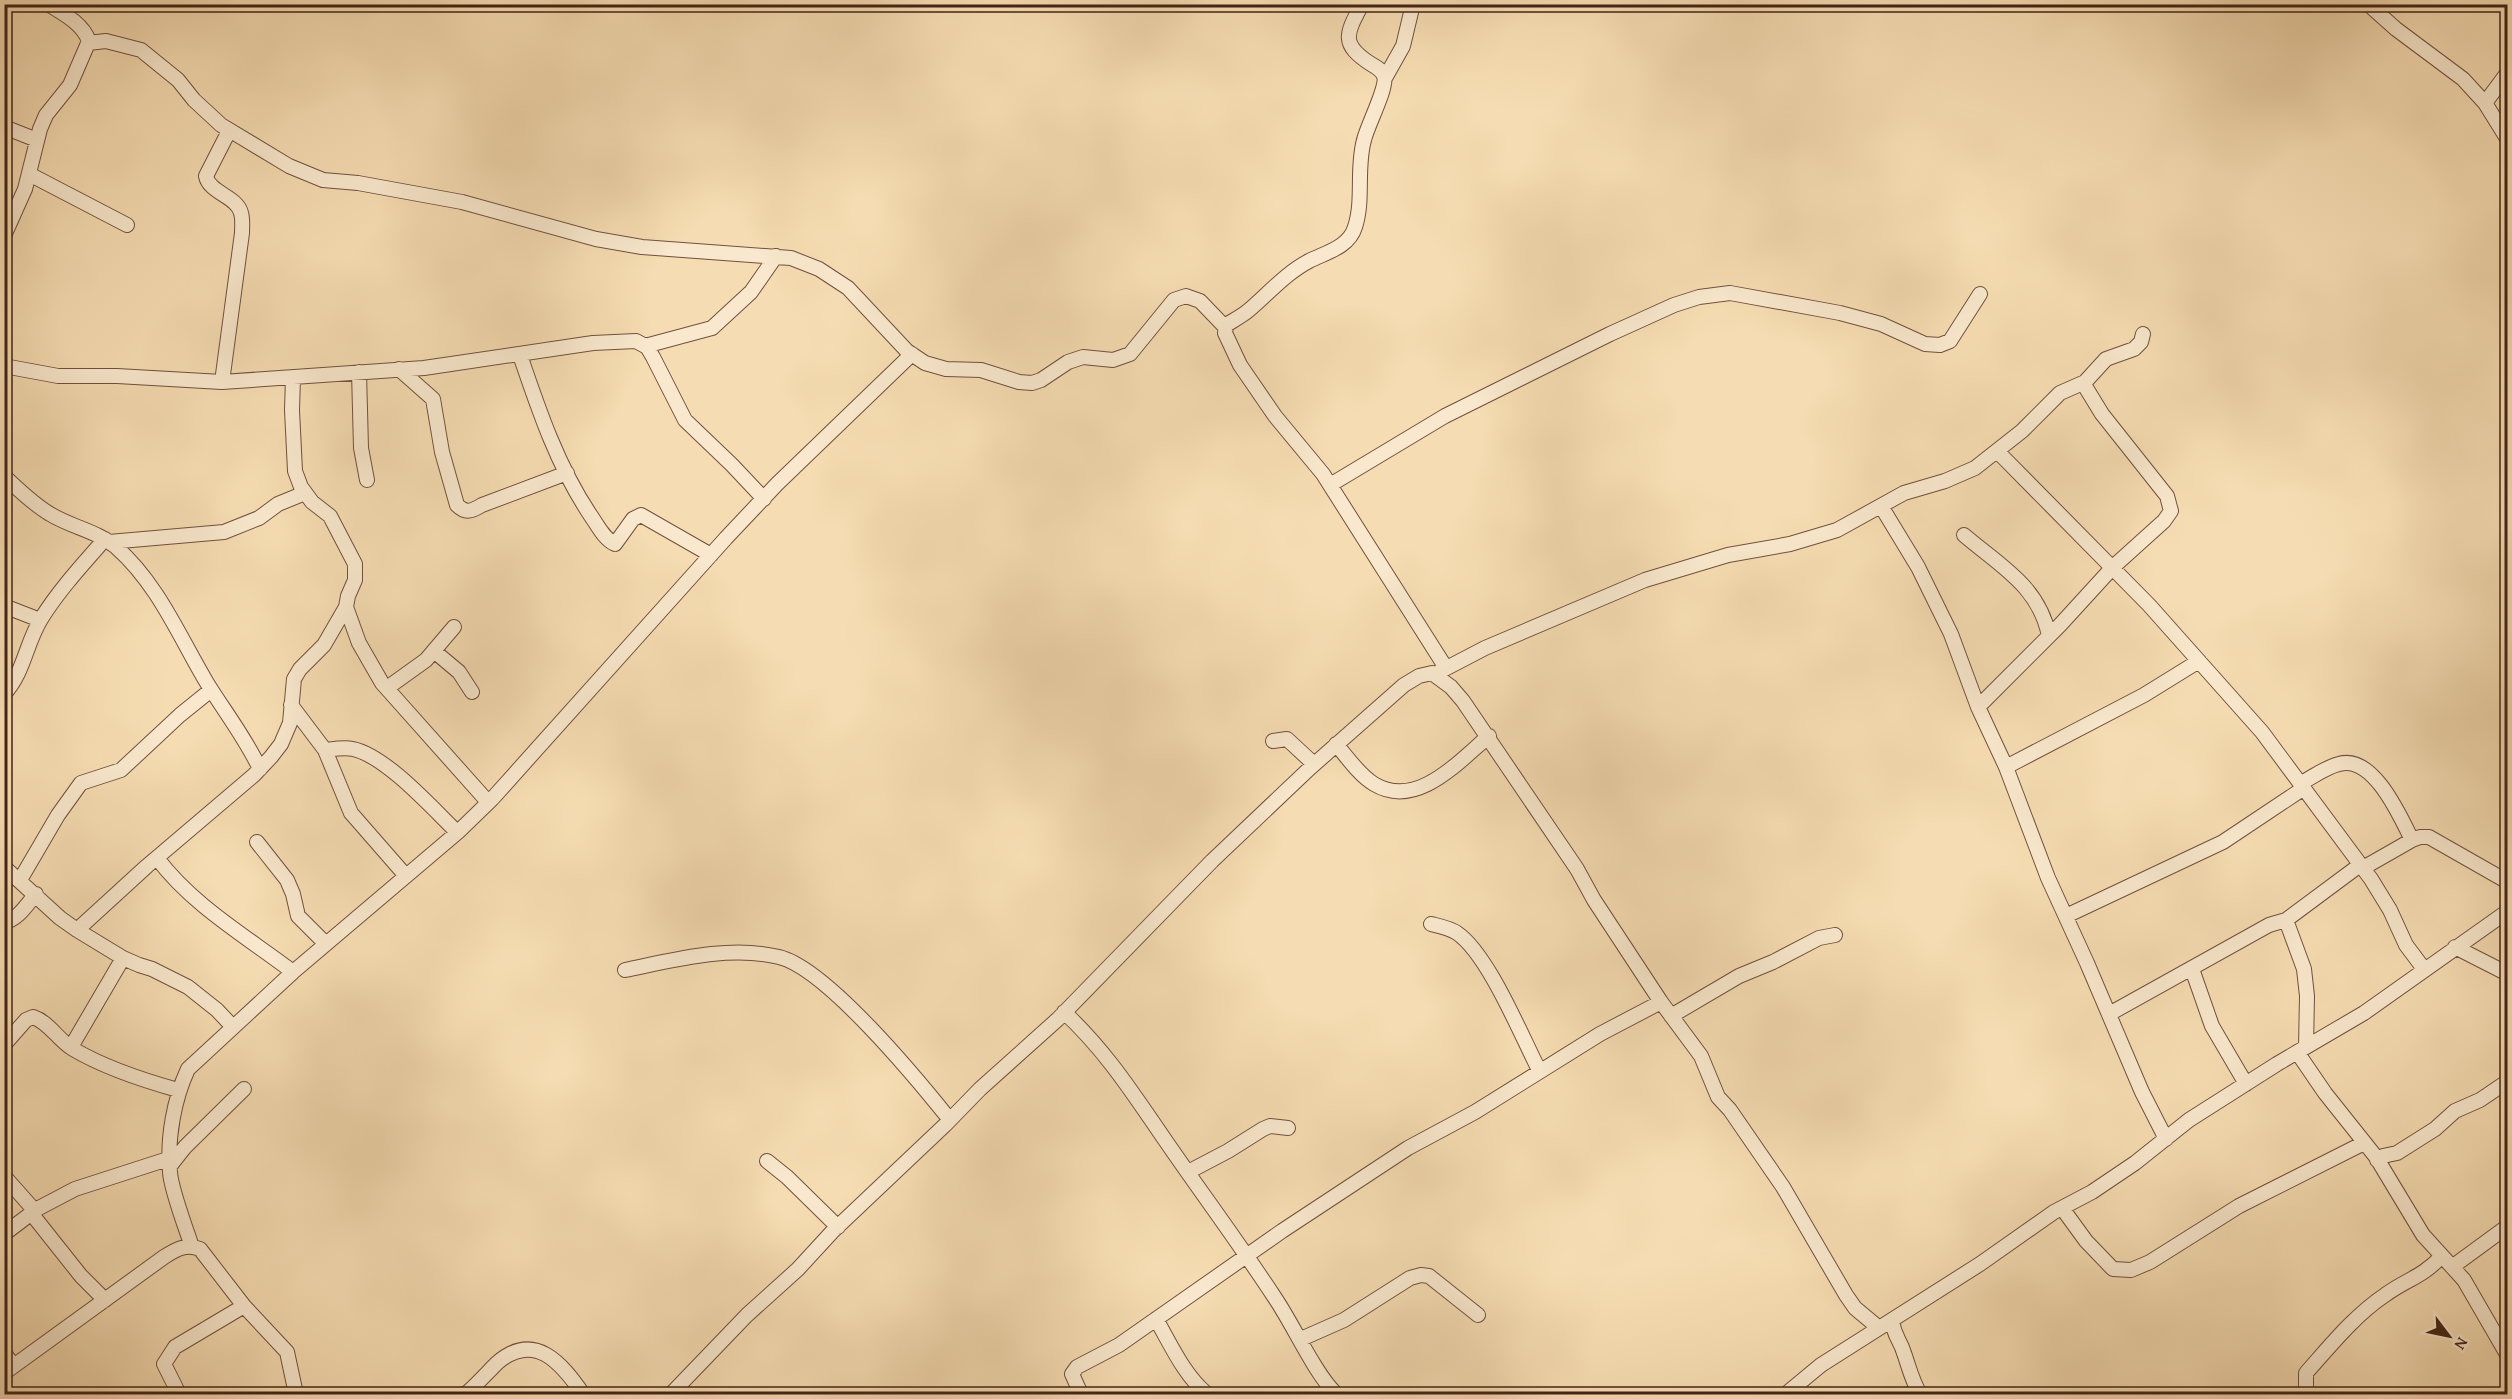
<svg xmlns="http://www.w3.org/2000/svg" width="2512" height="1399" font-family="'Gentium Book Plus',serif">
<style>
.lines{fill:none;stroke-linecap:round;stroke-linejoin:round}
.street-casing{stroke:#70513e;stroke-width:16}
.street{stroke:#f9e8cd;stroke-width:14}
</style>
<rect width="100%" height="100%" fill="#f6dcb2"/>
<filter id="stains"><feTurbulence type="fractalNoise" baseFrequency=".00333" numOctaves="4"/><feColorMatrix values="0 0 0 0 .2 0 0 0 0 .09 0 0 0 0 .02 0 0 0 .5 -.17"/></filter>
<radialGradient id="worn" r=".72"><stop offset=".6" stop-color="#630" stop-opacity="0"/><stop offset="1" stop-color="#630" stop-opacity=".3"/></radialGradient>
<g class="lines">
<defs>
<path id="street" d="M1362 4C1346 34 1340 44 1371 64 1376 67 1382 70 1384 76 1388 87 1367 126 1364 140 1356 169 1364 200 1355 227 1349 247 1327 252 1309 261 1286 273 1269 293 1249 310 1242 316 1234 320 1226 325L1225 333 1240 365 1275 416 1323 474 1446 668
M2368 4 2396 29 2463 79 2485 103 2508 140
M88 43 106 41 141 50 178 80 194 100 221 125 289 166 323 180 358 183 462 202 596 239 642 247 791 258 819 269 848 288 907 351 925 363 946 369 981 370 1019 382 1032 383 1041 380 1068 362 1083 357 1113 360 1130 354 1174 300 1186 296 1200 301 1226 328
M1385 78 1403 46 1413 4
M2485 103 2508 72
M4 127 37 140
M29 174 127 225
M4 236 25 189 40 129 46 115 70 85 89 41C82 23 64 14 48 4
M645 346 712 328 751 292 776 256
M520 355C539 411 558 467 591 516 598 526 604 539 615 544L633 519 641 515 711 555
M4 366 58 376H117L222 382 424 368 593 343 636 341 647 347 653 357 685 420 732 465 764 499
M399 369 433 399 442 452 457 505C466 514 472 511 482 505L567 473
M359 372 361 448 367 480
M293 378 292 410 295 471 301 487 312 502 330 516 355 564V580L348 596 346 607 359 643 382 683 488 802
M222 382 242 233C242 227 243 219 241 213 237 196 209 193 206 176L229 131
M1997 451 2149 605 2262 732 2371 879 2390 910 2406 945 2424 969
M4 476C19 490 33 504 50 514 71 527 97 531 116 547 158 584 179 636 207 683 225 712 246 739 260 769
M1330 485 1445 416 1610 334 1674 305 1699 297 1730 293 1840 313 1881 324 1925 344 1940 345 1950 341 1980 294
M1881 506 1918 567 1951 634 1978 707 2006 767 2048 878 2087 963 2142 1092 2166 1139
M1964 535C2000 566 2039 586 2049 636
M109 542 224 532 259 518 278 504 305 493
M4 606 40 620
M434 651 459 672 472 692
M1439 672 1485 648 1645 580 1728 555 1790 544 1837 530 1904 493 1945 481 1975 468 2022 431 2060 393 2085 382 2106 359 2134 349 2141 342 2143 334
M387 688 426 660 454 627
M4 694C24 673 26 643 41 619 59 590 83 564 105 539
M291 705 325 750 351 813 406 876
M1978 707 2060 625 2113 567 2164 521 2171 511 2167 496 2102 414 2083 383
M1273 741 1287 739 1314 764
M1336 744C1347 757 1359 775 1374 784 1417 810 1459 761 1489 736
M325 750C334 749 344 747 353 749 386 756 432 808 457 832
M2006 767 2144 695 2199 661
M2301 783C2313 777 2326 767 2339 764 2373 754 2400 816 2412 840
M257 842 287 880 293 894 298 916 326 944
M157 858C192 905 247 937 293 972
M4 867 60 918 77 930 123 958 139 965 152 969 188 987 217 1010 233 1027
M2363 868 2412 840 2420 837H2429L2508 882
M20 880 58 815 81 783 121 770 180 715 211 690
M2066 916 2223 842 2304 788
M4 922C18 920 27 904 36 894
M1431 924C1439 926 1450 928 1457 933 1488 954 1521 1035 1539 1070
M77 930 147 866 254 775 271 757 281 744 290 723 294 679 300 669 324 645 346 607
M2455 947 2508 974
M2192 969 2212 1026 2246 1084
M625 970C674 960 729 945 779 957 826 968 918 1080 950 1120
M1064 1012C1105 1050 1132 1092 1163 1137 1200 1191 1239 1243 1275 1298 1294 1326 1314 1372 1336 1394
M2109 1014 2269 925 2286 920
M1671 1016 1739 976 1773 962 1819 938 1835 935
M4 1045 26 1020 33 1017C49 1022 58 1040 73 1049 105 1068 142 1080 178 1090
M71 1047 123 958
M2306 1047 2307 996 2304 969 2286 920 2360 865
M2297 1052 2325 1093 2376 1157 2423 1235 2464 1280 2508 1356
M2377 1160 2383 1156 2397 1153 2435 1129 2455 1111 2480 1100 2508 1081
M767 1161 787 1177 838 1227
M170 1166 185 1147 244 1089
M1188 1172 1228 1151 1263 1129 1270 1126 1288 1128
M4 1176 35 1211
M2062 1208 2086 1241 2113 1269 2131 1270 2150 1262 2239 1206 2364 1143
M31 1213 81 1276 105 1300
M4 1234 37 1209 75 1189 171 1158
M192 1247C186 1228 171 1190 170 1172 167 1138 174 1099 188 1069L293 972 458 832 492 799 726 538 777 484 912 354
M2452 1267 2508 1226
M1156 1319C1171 1345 1184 1375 1207 1394
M1892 1320C1894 1337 1900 1339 1904 1353 1909 1367 1912 1381 1920 1394
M1301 1339 1344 1320 1410 1278 1421 1275 1429 1276 1478 1315
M4 1353 14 1366
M4 1373 164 1257C175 1250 186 1243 200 1249L244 1306 287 1352 296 1394
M178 1392 164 1364 175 1347 244 1306
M463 1394 467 1393C478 1383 487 1373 497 1363 535 1330 562 1364 583 1394
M671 1394 747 1315 798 1269 832 1232 945 1125 980 1089 1058 1019 1212 861 1310 768 1404 685 1419 676 1432 673 1451 687 1463 701 1577 869 1594 900 1661 1002 1701 1056 1718 1097 1730 1110 1783 1187 1846 1295 1855 1308 1879 1328
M1081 1394 1072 1374 1077 1367 1119 1345 1282 1231 1408 1148 1475 1112 1600 1034 1661 1002
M1786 1394 1821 1365 1980 1264 2054 1212 2092 1192 2135 1163 2189 1120 2277 1064 2364 1013 2508 911
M2306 1394V1373C2331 1345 2354 1316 2385 1295 2407 1279 2421 1278 2442 1256"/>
</defs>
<use href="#street" class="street-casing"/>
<use href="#street" class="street"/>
</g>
<rect width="2512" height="1399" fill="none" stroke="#f6dcb2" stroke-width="24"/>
<rect x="6" y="6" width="2500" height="1387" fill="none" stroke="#432317" stroke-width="3"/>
<rect x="12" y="12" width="2488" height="1375" fill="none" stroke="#432317" stroke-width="1.5"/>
<g transform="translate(2449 1336) rotate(122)" stroke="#f9e8cd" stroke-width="4.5" paint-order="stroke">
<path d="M0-4.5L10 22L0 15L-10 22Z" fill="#432317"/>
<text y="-9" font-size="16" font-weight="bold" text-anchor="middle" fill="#432317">N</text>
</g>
<rect width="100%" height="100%" filter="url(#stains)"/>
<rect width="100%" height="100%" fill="url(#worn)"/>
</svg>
